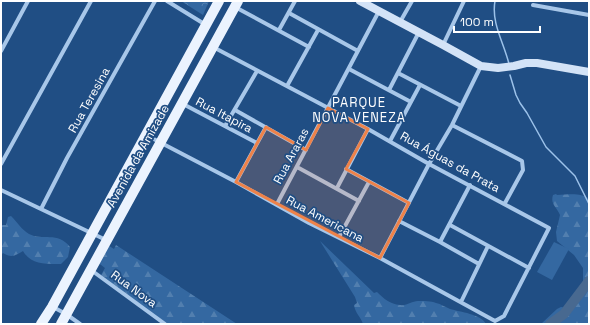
<svg xmlns="http://www.w3.org/2000/svg" width="590" height="325" font-family="'Space Grotesk',sans-serif">
<style>
.forest{fill:url(#forest-firs)}
.park{fill:url(#park-crowns)}
.garden{fill:#3468a1}
.lines{fill:none;stroke-linecap:round;stroke-linejoin:round}
.stream{stroke:#9cc2ea;stroke-width:1.5}
.river{stroke:#486990;stroke-width:10}
.street{stroke:#a8c7e9;stroke-width:4}
.secondary{stroke:#d3e3f7;stroke-width:8}
.primary{stroke:#ebf3fe;stroke-width:10}
.marked{fill:#ee8249;fill-opacity:0.2;stroke:#ee8249;stroke-width:3;stroke-linejoin:round}
.labels{text-anchor:middle;dominant-baseline:central;stroke-width:3.5;stroke-linejoin:round;paint-order:stroke}
.street-label{font-size:12px;fill:#fff;stroke:#204e84}
.neighbourhood-label{font-size:13px;letter-spacing:1px;fill:#fff;stroke:#204e84}
</style>
<defs>
<pattern id="forest-firs" width="22" height="20" patternUnits="userSpaceOnUse"><rect width="22" height="20" fill="#3468a1"/><path d="M5 1l3.5 6h-7zM16 11l3.5 6h-7z" fill="#527faf"/></pattern>
<pattern id="park-crowns" width="20" height="18" patternUnits="userSpaceOnUse"><rect width="20" height="18" fill="#3468a1"/><path d="M2 6a3 3 0 1 1 6 0M12 15a3 3 0 1 1 6 0" fill="none" stroke="#527faf"/></pattern>
</defs>
<rect width="100%" height="100%" fill="#204e84"/>
<path class="forest" d="M556 194 557 195C568 195 580 192 589 199V324H541L557 309 561 307 567 308 573 305 581 291 583 283V268L574 255 557 241 556 232 560 215C557 207 550 204 553 195Z
M11 216C17 222 22 230 29 234 42 241 58 231 70 247L68 257 61 264C46 264 31 265 23 251 15 256 11 258 3 253L1 255V225H6L8 217Z
M320 241 374 293 377 292C384 299 390 304 400 305 407 306 412 301 418 301 423 301 431 301 436 303 441 304 445 307 450 309 460 312 481 314 486 324H363C361 317 355 313 354 305L357 303 355 297Z
M106 244 114 249 116 245 237 324H168L101 275 105 268 96 261Z"/>
<path class="park" d="M181 1H209L203 15Z"/>
<path class="garden" d="M554 242 569 249 552 280 537 272Z"/>
<g class="lines">
<path class="stream" d="M495 1C491 23 504 43 509 64
M510 75 516 95 520 103 527 113 546 147 575 176 589 204"/>
<path class="river" d="M550 324 564 314 589 281"/>
<path class="street" d="M167 1 206 25
M533 5 589 15
M235 7 309 47
M289 13 358 51
M400 22 412 1
M279 30 295 1
M443 45 464 1
M1 51 28 1
M349 69 411 102
M398 73 461 106
M287 86 318 30
M389 90 419 32
M183 104 257 143
M235 110 306 150
M452 125 522 161 523 170 505 203
M225 126 257 71
M146 135 236 182 309 223 380 258 495 321 504 316 549 228 429 164 368 129 213 47
M390 141 420 85
M1 164 91 1
M297 167 359 201
M346 169 409 203
M236 182 266 127
M337 188 368 129
M1 190 106 240
M277 204 379 11
M41 209 67 158 155 1
M399 221 440 242 479 264
M450 225 529 268
M339 237 369 182
M440 242 470 185
M380 258 429 164 452 125 481 66
M91 270 165 324
M461 302 488 246
M53 307 66 314 80 324"/>
<path class="secondary" d="M360 1 443 45 481 66 498 68 514 66 526 63H537L589 72"/>
<path class="primary" d="M41 324 52 307 219 1
M61 324 238 1"/>
</g>
<path class="marked" d="M328 108 368 129 346 169 409 203 380 258 236 182 266 127 306 150Z"/>
<g class="labels">
<g class="street-label">
<text transform="translate(89 100) rotate(-61)">Rua Teresina</text>
<text transform="translate(224 115) rotate(28)">Rua Itapira</text>
<text transform="translate(138 156) rotate(-61)">Avenida da Amizade</text>
<text transform="translate(291 156) rotate(-62)">Rua Araras</text>
<text transform="translate(450 162) rotate(29)">Rua Águas da Prata</text>
<text transform="translate(325 219) rotate(28)">Rua Americana</text>
<text transform="translate(134 289) rotate(36)">Rua Nova</text>
</g>
<g class="neighbourhood-label">
<text x="359" y="102">PARQUE<tspan x="359" dy="15">NOVA VENEZA</tspan></text>
</g>
</g>
<rect width="590" height="325" fill="none" stroke="#ffffff" stroke-width="4"/>
<path d="M454 26v6h86v-6" fill="none" stroke="#ffffff" stroke-width="2"/>
<text x="460" y="26" font-size="12" fill="#ffffff" stroke="#204e84" stroke-width="3" paint-order="stroke">100 m</text>
</svg>
